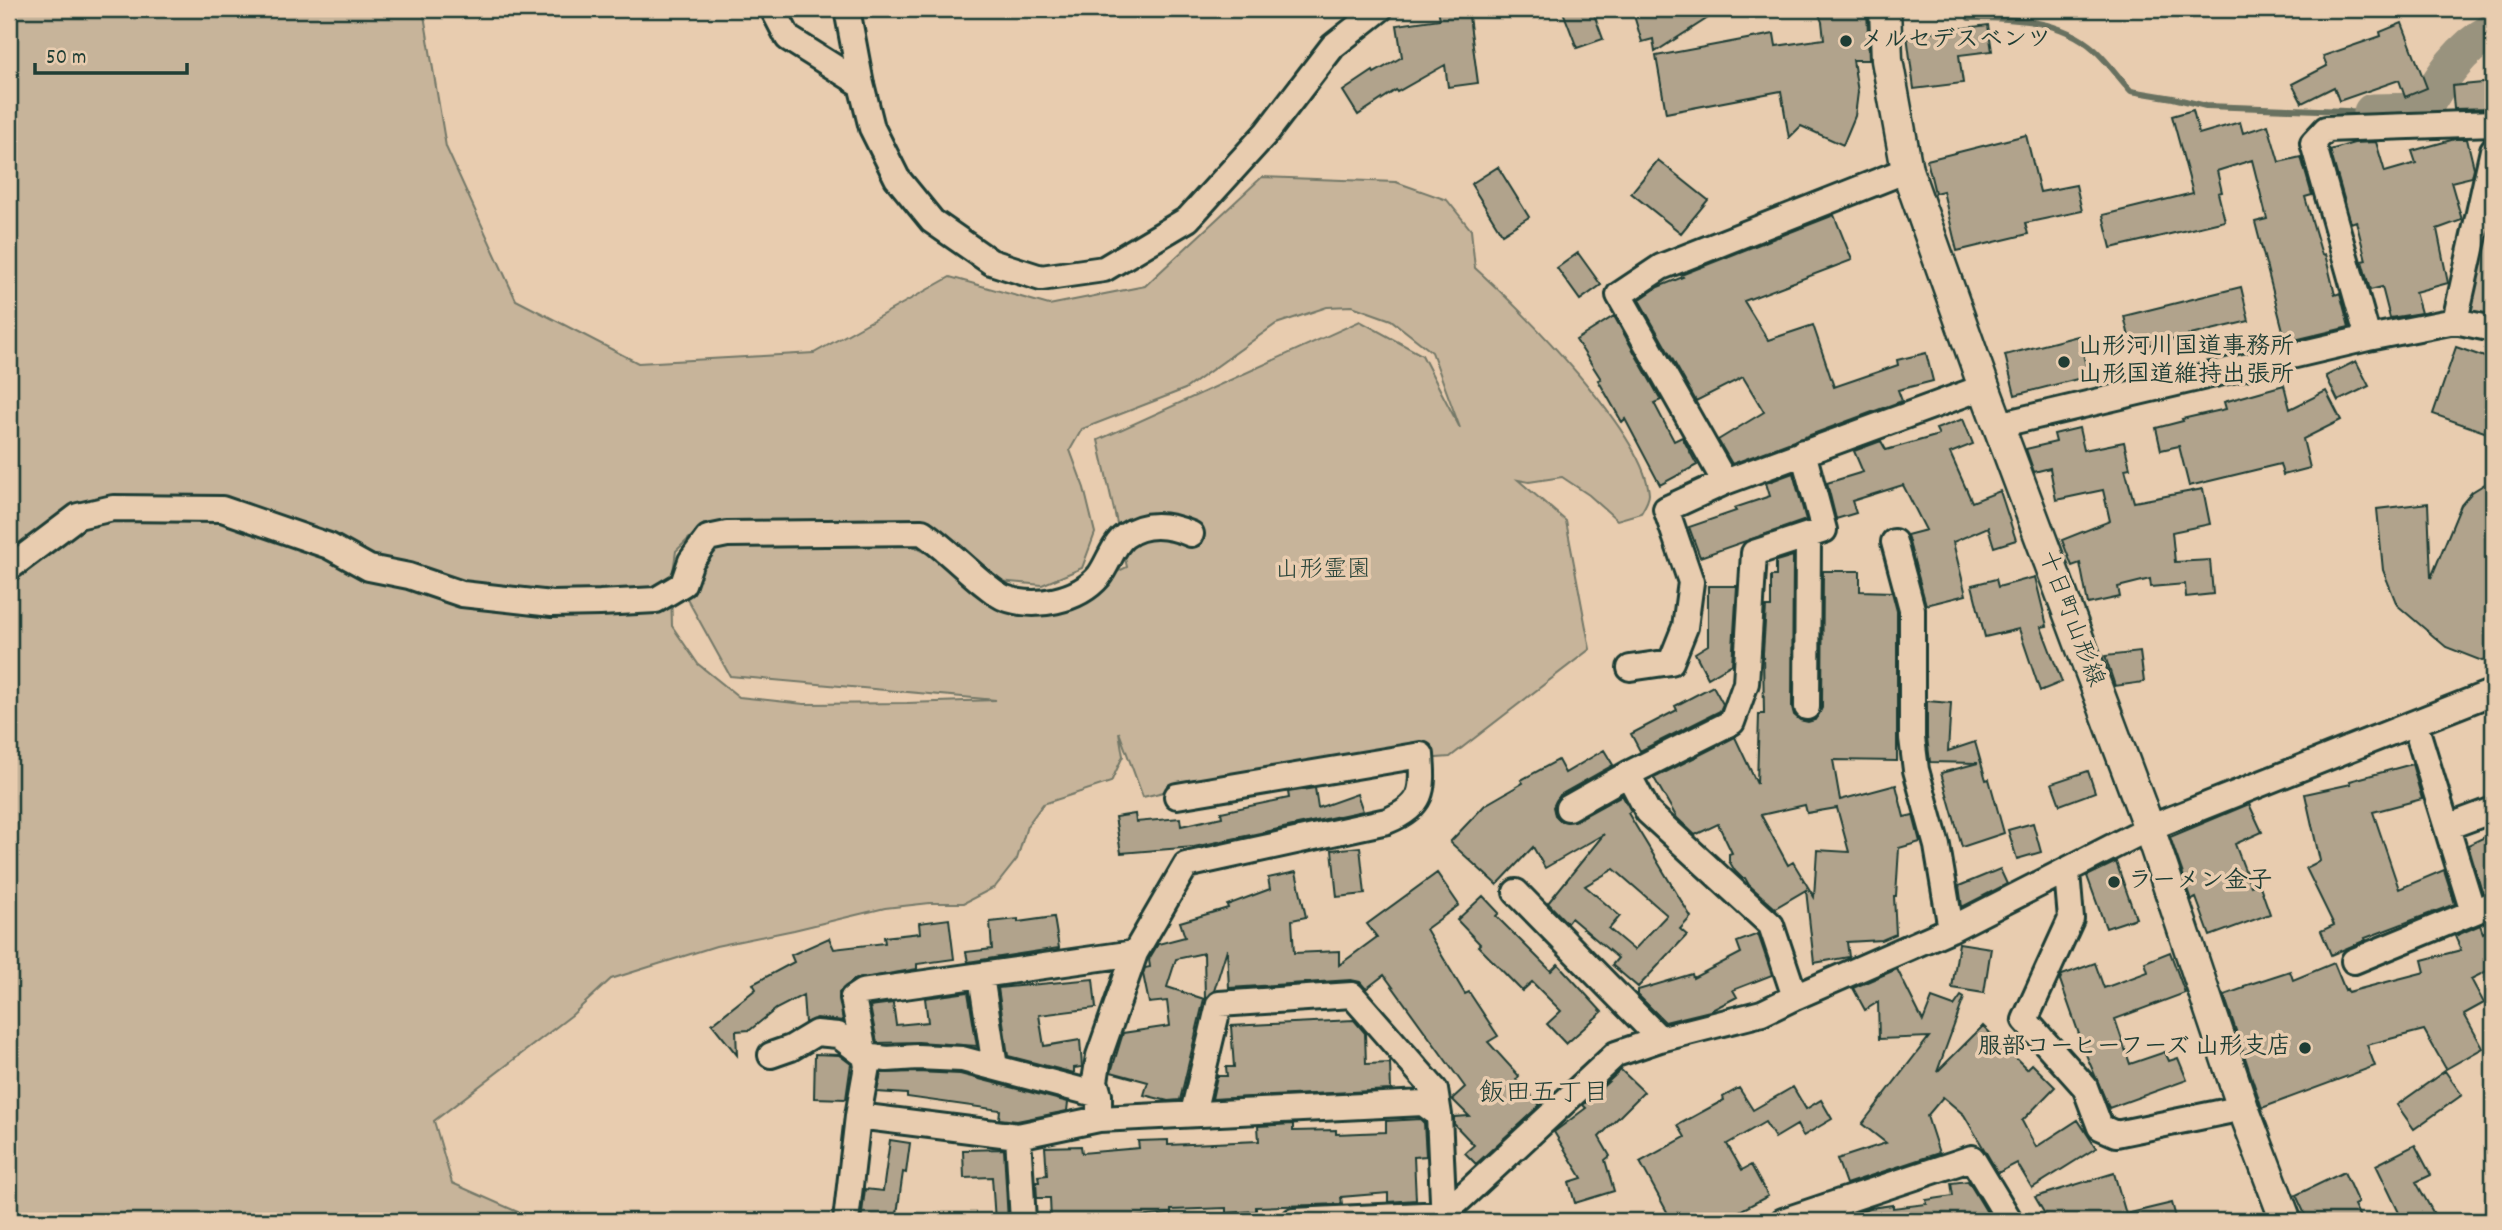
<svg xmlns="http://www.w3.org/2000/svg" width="2502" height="1230" font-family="Dekko,'Klee One',sans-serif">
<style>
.green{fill:#c7b49a;stroke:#737867;stroke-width:2;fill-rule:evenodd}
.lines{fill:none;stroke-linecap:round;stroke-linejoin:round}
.stream{stroke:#687160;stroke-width:6}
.river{stroke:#99937e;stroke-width:37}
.building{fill:#b1a38c;stroke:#1f3d34;stroke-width:2;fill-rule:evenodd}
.minor-casing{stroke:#1f3d34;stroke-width:30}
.major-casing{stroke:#1f3d34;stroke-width:35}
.minor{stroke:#e8ccaf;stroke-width:24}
.major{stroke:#e8ccaf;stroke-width:30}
.poi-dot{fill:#1f3d34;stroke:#e8ccaf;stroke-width:2.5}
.labels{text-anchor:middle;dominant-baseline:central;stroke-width:7;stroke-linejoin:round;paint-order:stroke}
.poi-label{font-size:24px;font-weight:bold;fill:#1f3d34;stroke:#e8ccaf;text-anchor:start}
.park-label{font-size:24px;fill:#274339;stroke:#e8ccaf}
.street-label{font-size:24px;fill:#1f3d34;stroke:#e8ccaf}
.neighbourhood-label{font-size:26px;fill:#1f3d34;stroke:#e8ccaf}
</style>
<rect width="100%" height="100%" fill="#e8ccaf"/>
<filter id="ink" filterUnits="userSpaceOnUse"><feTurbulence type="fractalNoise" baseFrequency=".0143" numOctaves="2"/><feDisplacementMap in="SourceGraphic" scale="14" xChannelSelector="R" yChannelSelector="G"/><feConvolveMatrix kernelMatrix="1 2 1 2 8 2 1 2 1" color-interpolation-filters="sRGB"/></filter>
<g filter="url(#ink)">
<path class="green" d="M9 9H423L446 147 516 300 638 363 814 353 950 277 1049 305 1145 286 1262 177 1396 182 1447 200 1471 230 1475 268C1521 309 1645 434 1649 494 1649 500 1644 508 1641 513L1617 520 1589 495 1562 477 1529 482 1518 480 1566 521 1590 649 1450 757 1245 772 1143 797 1119 732 1123 756 1111 782 1043 804 1027 826 1017 859 995 887 964 903H930L885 908 794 930 716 946 611 979 572 1015 434 1121 452 1183 538 1221H9ZM1352 306 1391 320 1432 352 1460 428 1422 355 1360 321 1098 440 1127 567 1038 611 913 546 708 538 684 593 730 676 996 700 907 703 804 704 739 697 698 664 672 626 671 586 676 551 705 523 930 521 999 581 1042 585 1082 568 1095 533 1084 488 1070 450 1082 429 1185 389 1276 324 1327 307Z
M2493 226V320L2465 316 2484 238Z"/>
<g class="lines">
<path class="stream" d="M1969 18C2012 18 2061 19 2095 50 2108 62 2119 78 2131 91L2173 98 2206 106 2372 112"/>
<path class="river" d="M2372 112 2422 111C2441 79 2459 48 2493 31"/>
</g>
<path class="building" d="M1438 9H1468L1478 83 1448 87 1445 65 1397 92 1396 90 1358 115 1343 91 1373 71 1374 73 1402 57 1397 25 1440 19Z
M1562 9H1592L1603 39 1577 48Z
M1632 9H1722L1655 52 1653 39 1642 42Z
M1817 9H1867L1869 60H1853L1858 92 1855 116 1843 145 1801 126 1789 138 1781 91 1666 113 1656 56 1774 34 1776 46 1824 39 1822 22Z
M2402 23 2427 88 2405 97 2399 80 2339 101 2334 87 2302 103 2292 84 2327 66 2323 56 2381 36 2380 32Z
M1988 25 1992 51 1959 55 1963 83 1914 89 1907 35Z
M2493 82V108L2454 109 2452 86Z
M2193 110 2199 134 2240 122 2243 133 2268 125 2279 162 2301 157 2312 195 2305 197 2322 255 2325 254 2335 295 2340 293 2349 327 2286 342 2255 222 2267 219 2252 160 2217 171 2222 192 2218 193 2225 221 2111 248 2103 215 2193 193 2172 116Z
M2026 135 2040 192 2076 185 2082 211 2025 223 2028 234 1957 251 1943 191 1935 193 1927 160Z
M2455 139H2467L2474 168 2472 177 2451 182 2462 220 2437 229 2448 283 2415 292 2421 313 2390 318 2382 287 2370 290 2362 261 2366 260 2356 221 2351 223 2330 150 2354 143 2376 142 2385 172 2416 163 2412 151Z
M1658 160 1708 200 1681 233 1631 193Z
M1498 167 1529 217 1502 234 1471 184Z
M1834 215 1852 260 1744 301 1768 340 1813 325 1834 387 1898 365 1897 360 1926 353 1933 381 1898 390 1902 401 1732 464 1718 440 1764 412 1743 377 1696 401 1639 300 1658 287 1683 277 1681 275Z
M1578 253 1601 285 1580 300 1557 268Z
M2241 287 2249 321 2132 349 2124 316Z
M1614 316 1661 400 1654 403 1674 441 1682 437 1697 465 1660 485 1625 419 1622 422 1598 380 1601 379 1576 340Z
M2078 336 2089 376 2015 395 2005 355Z
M2456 347 2493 360V435L2433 414Z
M2356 361 2369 386 2338 401 2326 376Z
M2284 385 2290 409 2326 391 2341 420 2303 439 2310 468 2283 475 2280 464 2189 486 2179 446 2161 450 2156 428 2183 421 2182 419 2226 409 2224 402Z
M1963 419 1973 444 1950 453 1972 502 2000 491 2016 540 1994 547 1988 527 1953 542 1966 595 1926 605 1907 535 1926 530 1903 485 1852 501 1856 513 1836 519 1827 483 1863 472 1854 451 1881 441 1886 450 1939 435 1936 429Z
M2079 428 2084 450 2124 442 2130 468 2125 469 2134 502 2203 489 2210 524 2172 532 2175 562 2210 560 2213 594 2186 597 2185 584 2151 587 2150 579 2118 587 2120 597 2088 604 2080 563 2072 566 2062 540 2110 521 2103 490 2056 500 2050 468 2034 472 2026 449 2056 442 2054 434Z
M1793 473 1806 520 1700 557 1689 527 1736 511 1734 508 1770 496 1766 483Z
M2493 479V659L2482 661 2446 647 2397 605 2383 570 2377 509 2428 503 2431 578 2461 505 2472 492Z
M1793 556 1792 707 1794 715 1800 720 1808 722 1815 720 1822 708 1823 571H1860V591L1892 592 1897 611V761L1833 760 1840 800 1896 785 1904 817 1913 815 1920 842 1899 848 1896 896H1894L1896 934 1882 940 1847 942 1849 957 1814 963 1806 890 1775 908 1749 885 1745 878H1742L1735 871 1729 861V854L1732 853 1718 824 1695 835 1677 818 1654 778 1735 737 1757 784 1759 714H1764L1763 653 1766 607H1771V576H1776V561ZM1805 805 1807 813 1837 808 1849 852 1817 850 1814 897 1793 862 1788 865 1761 815Z
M2035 577 2047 626 2041 627 2062 682 2040 691 2019 629 1985 637 1972 585 1996 579 1998 587Z
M1708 586H1737L1732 664 1708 678 1695 653 1708 645Z
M2140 652 2144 682 2115 686 2105 656Z
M1713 686 1723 704 1720 711 1640 751 1631 734 1677 710 1675 706Z
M1927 701 1951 703 1948 751 1975 742 1986 780 1989 779 2004 833 1962 847 1941 773 1978 763 1930 762 1927 737Z
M1604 750 1613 765 1560 795 1553 807 1555 815 1561 821H1575L1622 795 1631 811 1628 813 1691 917 1680 929 1687 935 1638 987 1612 965 1618 958 1571 918 1567 923 1548 903 1604 834 1545 868 1533 847 1497 885 1450 842 1485 805 1523 783 1521 780 1558 760 1565 773ZM1614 869 1667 915 1634 950 1609 929 1620 916 1585 886Z
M2412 764 2422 799 2373 812 2399 889 2444 870 2455 904 2365 938 2366 940 2331 955 2321 931 2334 925 2306 868 2320 861 2305 794 2351 784 2350 781Z
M2088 771 2095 792 2060 805 2052 783Z
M1315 788 1318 808 1357 794 1363 811 1194 847 1121 853 1115 817 1135 814 1136 822 1180 818 1181 826 1222 817 1221 812 1289 798 1288 792Z
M2249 804 2262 832 2235 844 2251 886 2259 883 2270 914 2210 936 2196 898 2192 900 2170 837Z
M2033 823 2041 852 2017 859 2008 830Z
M2493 833V889L2482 892 2468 845Z
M1360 847 1365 894 1337 897 1332 850Z
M2116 862 2136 918 2106 928 2087 876Z
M2000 869 2007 884 1962 907 1959 886Z
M1296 872 1306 917 1292 920 1294 953 1339 951V965L1377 937 1367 924 1437 873 1459 905 1426 929 1465 994 1469 992 1498 1036 1488 1042 1519 1076 1516 1080 1540 1105 1476 1164 1465 1153 1474 1145 1454 1124V1117L1469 1116 1452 1099 1465 1087 1384 975 1366 989 1360 982 1351 980 1229 988 1227 949 1214 991 1205 999 1204 953 1176 959 1167 987 1204 999 1180 1100 1168 1101 1144 1095 1148 1082 1111 1072 1123 1033 1170 1026 1167 1001 1149 1003 1143 974 1145 968 1150 967 1149 959 1158 944 1185 937 1180 922 1228 908 1227 905 1270 889 1268 878Z
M1483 896 1499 913 1496 916 1551 971 1558 964 1602 1012 1566 1044 1547 1024 1561 1011 1532 982 1522 991 1478 946 1480 944 1457 920Z
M1054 917 1059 948 968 962 966 952 992 949 990 922 1018 919V922Z
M949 919 954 959 917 964V969L854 980 839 993 843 1021 817 1018 805 1023 803 995 776 1009 750 1030 736 1031 737 1055 712 1024 756 989 753 984 794 962 791 955 829 938 834 949 885 943 884 937 920 933 919 923Z
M2480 925 2483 933 2493 928V968L2471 979 2484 1003 2464 1014 2483 1048 2446 1069 2424 1030 2367 1045 2375 1066 2262 1108 2224 995 2244 988V986L2290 971 2293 980 2334 963 2345 990 2347 989 2348 992 2425 972 2422 960 2461 950 2455 936Z
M1758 934 1772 975 1733 990 1737 997 1710 1011 1665 1022 1638 995V990L1692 974 1693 978 1741 953 1737 942Z
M1959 943 1991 948 1984 993 1952 988Z
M2170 952 2185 993 2115 1019 2130 1064 2165 1052 2169 1061 2178 1058 2187 1080 2109 1108 2087 1057 2060 980 2062 975 2095 963 2104 988 2148 972 2145 962Z
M1897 969 1923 1021 1932 998 1954 1006 1961 996 1964 998 1937 1072 1983 1026 2027 1069 2032 1064 2055 1087 2022 1121 2036 1147 2078 1120 2096 1148 2032 1188 2017 1163 1998 1173 1964 1115 1943 1097 1927 1116 1939 1153 1846 1184 1837 1159 1886 1143 1862 1124 1929 1037 1879 1039 1878 1002 1865 1010 1853 988Z
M1093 979 1096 1008 1039 1015 1044 1046 1080 1040 1082 1067 1074 1068V1073L1008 1056 998 988Z
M968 992 977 1046 918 1042 877 1043 870 1006 893 1003 896 1025 928 1022 925 998Z
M1354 1020 1365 1033 1366 1064 1390 1063 1391 1090 1212 1099 1217 1076H1227L1226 1067H1234L1231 1026Z
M815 1054 839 1055 851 1064 846 1099 814 1098Z
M1621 1070 1644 1092 1599 1137 1610 1156 1605 1160 1614 1191 1575 1203 1569 1182 1582 1178 1554 1132 1586 1108 1583 1105Z
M2445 1071 2462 1095 2414 1129 2397 1105Z
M917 1072 960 1074 1068 1102 1067 1111 1017 1121 999 1119 1000 1110 907 1097V1094L877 1092 881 1073Z
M1793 1087 1806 1109 1821 1100 1832 1119 1803 1136 1797 1125 1775 1138 1765 1122 1727 1144 1742 1170 1751 1165 1768 1196 1721 1221H1672L1640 1162 1685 1137 1678 1125 1724 1100 1723 1097 1739 1088 1753 1110Z
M1420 1119 1424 1123 1426 1156 1414 1157 1416 1200 1388 1202V1193L1341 1197 1342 1204 1256 1207V1211L1226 1213V1208L1171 1210V1214L1088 1221H1051L1050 1198H1037L1036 1182H1039L1038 1176 1047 1175 1045 1147 1081 1146 1082 1153 1139 1148 1138 1141 1168 1140V1145L1259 1141 1258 1126 1293 1124V1131L1336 1130V1134L1386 1132V1121Z
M890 1140 910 1143 906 1173 903 1172 896 1221H861L865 1189 883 1191Z
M2415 1145 2431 1175 2416 1182 2438 1221H2403L2376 1165Z
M1004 1149 1008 1221H995L992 1177 964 1178 963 1150Z
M2344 1172 2358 1203 2354 1205 2362 1221H2308L2296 1195Z
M2114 1173 2126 1214 2172 1203 2177 1221H2049L2035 1197Z
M1968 1181 1991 1219 1972 1221H1848V1215L1870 1208 1893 1205V1208L1927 1204 1926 1200 1953 1196 1951 1183Z"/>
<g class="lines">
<defs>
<path id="minor" d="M773 9 788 38 861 84
M847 9 861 84 872 128 897 178 932 221 991 262 1041 278 1104 269 1188 219 1267 132 1333 46 1380 9
M2455 321 2493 329
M2368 338 2313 143 2326 129 2493 123
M1998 425 2368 338 2455 321 2493 150
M1725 482 1619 295 1661 267 1907 170
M1894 542 1912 609V738L1916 770 1937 846 1951 929
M9 568 78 516 113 508 222 509 329 546 369 568 409 576 462 594 552 604 600 603 656 600 683 584 691 561 708 538 727 534 922 532C944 547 962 566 983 583 990 588 997 595 1005 598 1035 609 1078 601 1099 576 1108 564 1113 545 1125 536 1146 521 1170 525 1191 534
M1630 668 1671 662 1685 627 1691 582 1666 509 1725 482 1984 387
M1807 707 1808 537
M2415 724 2473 912
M1568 808 1628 774
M2447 827 2493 810
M2067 872 2071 919 2025 1020 2085 1087 2100 1127 2116 1134 2243 1108
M1516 892 1660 1039
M2354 961 2493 904
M981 976 995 1067
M1795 997 1771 925 1648 812 1628 774 1732 722 1746 683 1754 553 1824 530 1803 452
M771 1055 791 1048 816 1033 838 1035 865 1056 887 1059 917 1057 962 1059 1099 1095
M1193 1113 1219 1004 1352 995 1435 1090 1439 1115
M858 1116 1018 1136 1099 1119 1423 1103 1439 1115 1444 1221
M1099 1119V1095L1095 1081 1099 1056 1135 953 1186 865 1387 821C1423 806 1424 791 1421 755L1177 796
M1018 1136 1023 1221
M846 1221 858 1116 867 1066 853 998 862 992 1135 953
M1294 1221 1444 1214 1616 1054 1660 1039 1762 1013 1795 997 1951 929 2149 828 2493 692
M1783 1221 1972 1158 2010 1221"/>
<path id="major" d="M1885 9 1887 60 1907 170 1984 387 2149 828 2243 1108 2286 1221"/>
</defs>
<use href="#minor" class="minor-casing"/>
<use href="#major" class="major-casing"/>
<use href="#minor" class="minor"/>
<use href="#major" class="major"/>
</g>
</g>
<g class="poi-dot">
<circle cx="1846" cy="41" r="7"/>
<circle cx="2064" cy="362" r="7"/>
<circle cx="2114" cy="882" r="7"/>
<circle cx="2305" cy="1048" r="7"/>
</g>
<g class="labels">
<g class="poi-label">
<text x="1860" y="41">メルセデスベンツ</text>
<text x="2078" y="348">山形河川国道事務所<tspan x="2078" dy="28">山形国道維持出張所</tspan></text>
<text x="2128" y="882">ラーメン金子</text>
<text x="2291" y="1048" text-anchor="end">服部コーヒーフーズ 山形支店</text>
</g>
<g class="park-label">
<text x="1323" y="571">山形霊園</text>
</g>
<g class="street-label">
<text transform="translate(2070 619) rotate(69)">十日町山形線</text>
</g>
<g class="neighbourhood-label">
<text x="1544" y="1094">飯田五丁目</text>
</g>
</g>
<rect width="2502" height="1230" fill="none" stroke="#e8ccaf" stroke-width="35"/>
<rect x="18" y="18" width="2467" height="1195" fill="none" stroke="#1f3d34" stroke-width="2.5" filter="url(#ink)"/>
<path d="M35 63v10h152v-10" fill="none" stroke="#1f3d34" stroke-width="3.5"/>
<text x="46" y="63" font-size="21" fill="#1f3d34" stroke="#e8ccaf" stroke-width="5" paint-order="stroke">50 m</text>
</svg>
